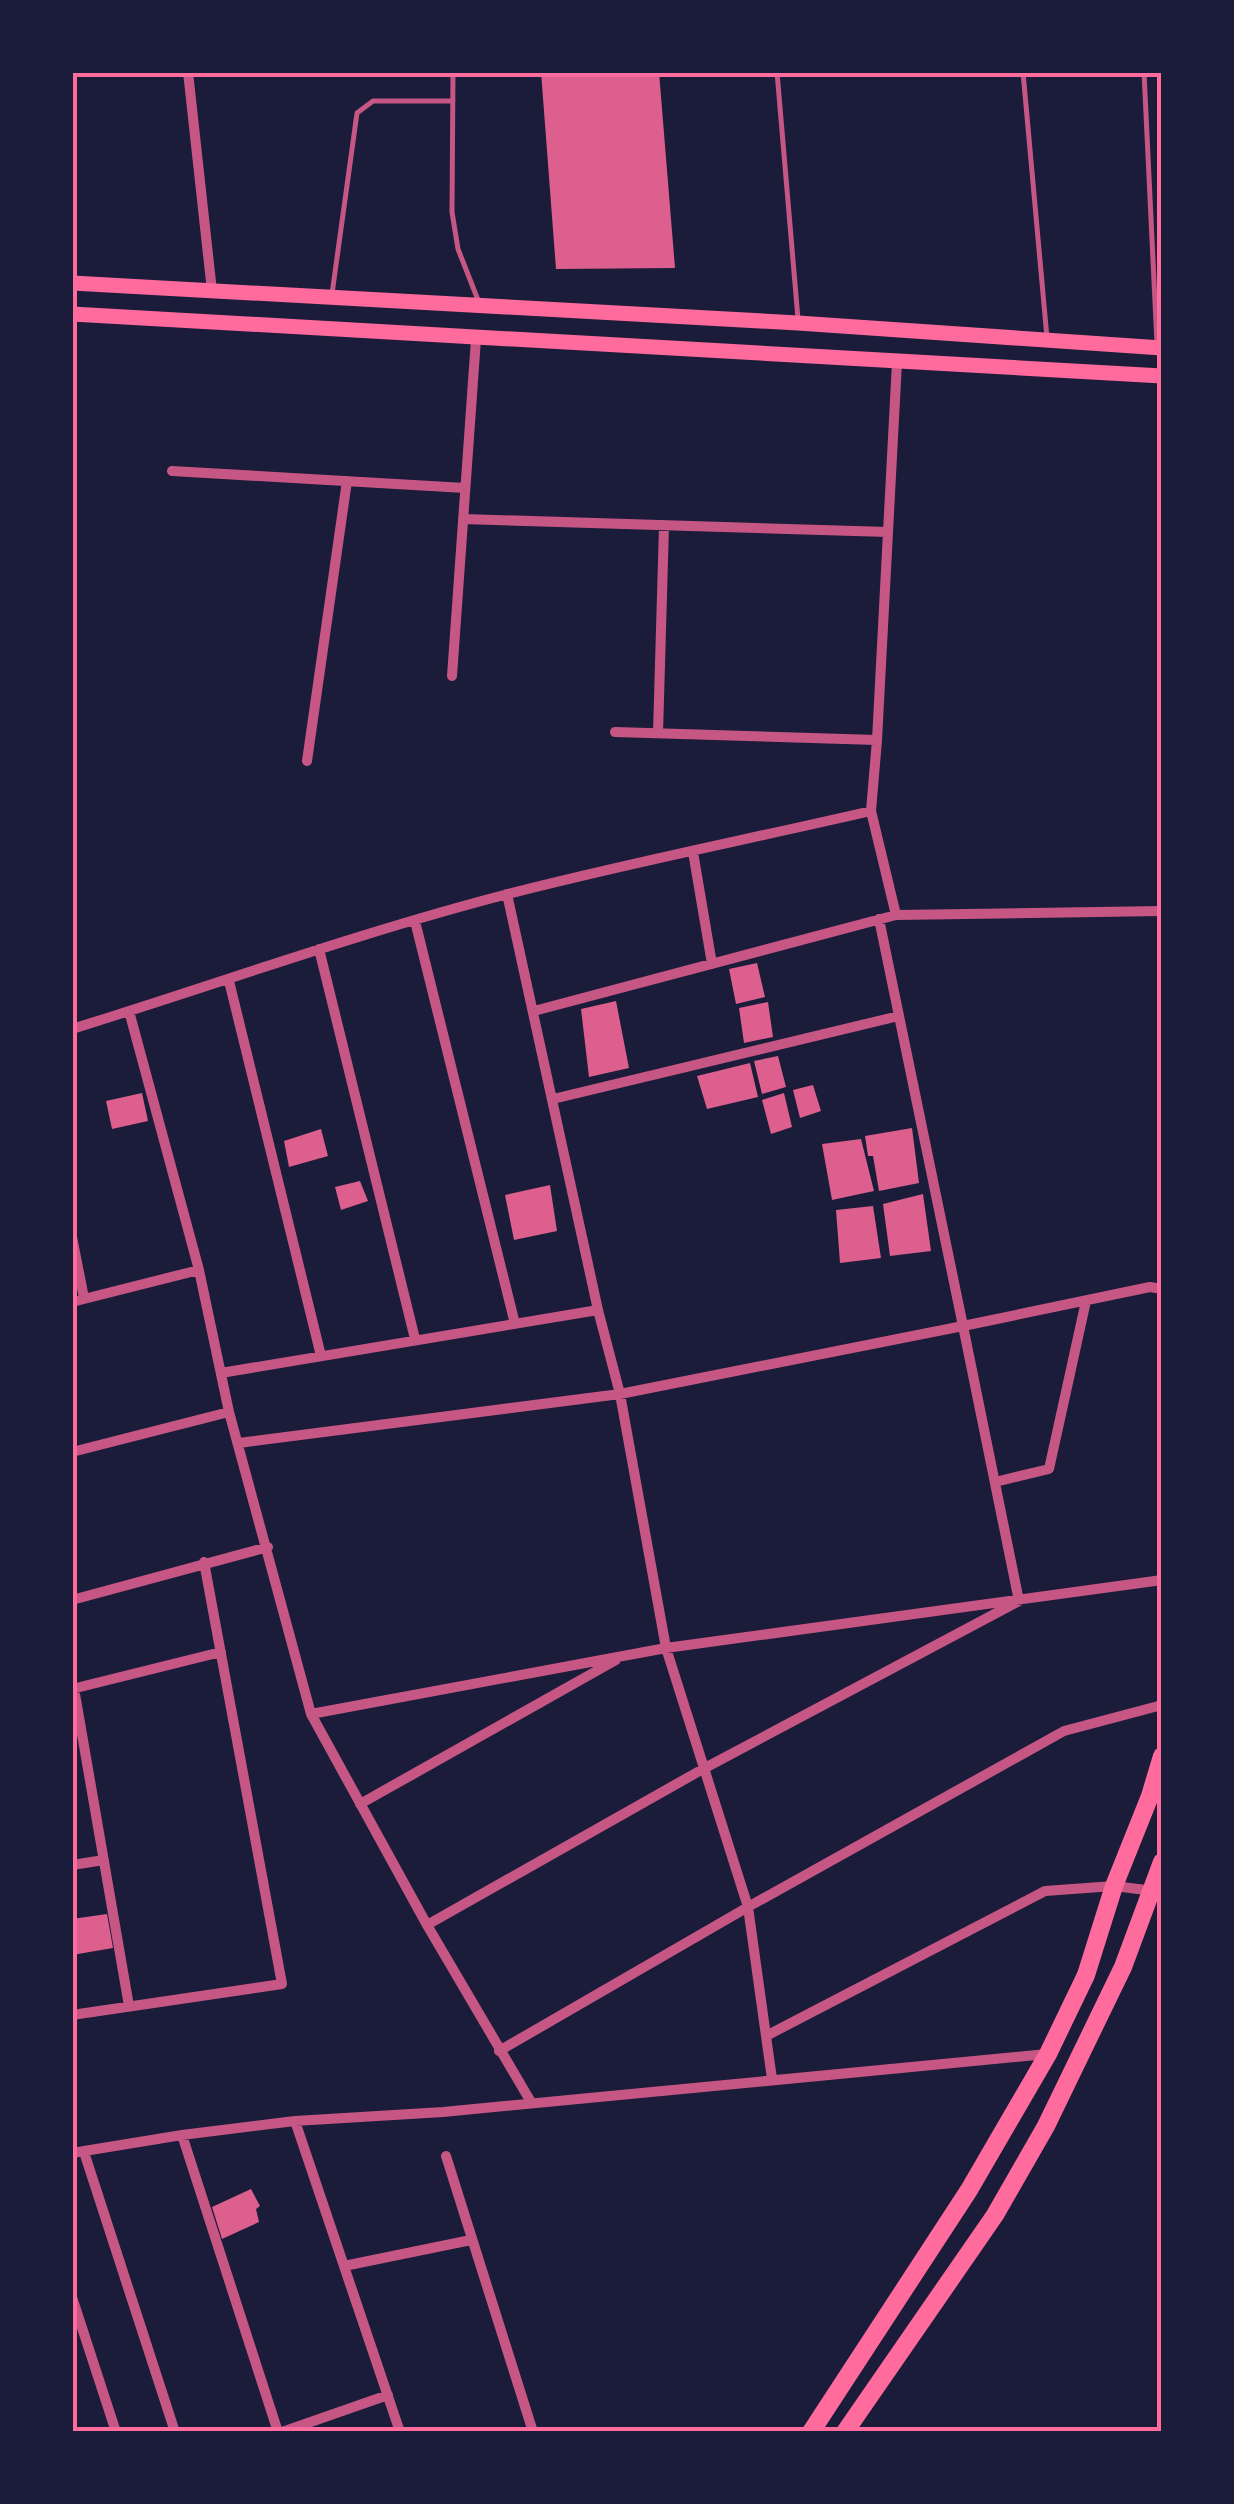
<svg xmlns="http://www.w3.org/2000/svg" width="1234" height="2504" font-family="'Alegreya Sans',sans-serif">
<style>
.building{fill:#dd5f8e}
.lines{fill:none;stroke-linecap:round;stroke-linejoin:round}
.service{stroke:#c65784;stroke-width:5}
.minor{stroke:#c65784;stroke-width:10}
.primary{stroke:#ff6b9d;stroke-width:15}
.trunk{stroke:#ff6b9d;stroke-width:18}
.neatline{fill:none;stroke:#ff6b9d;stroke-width:4}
</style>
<rect width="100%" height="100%" fill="#1b1b3a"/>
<path class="building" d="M541 72H659L675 268 556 269Z
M757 963 765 997 736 1004 729 969Z
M616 1001 629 1068 589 1077 581 1009Z
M768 1002 773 1037 744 1043 739 1008Z
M778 1056 786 1087 762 1094 754 1061Z
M750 1063 758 1097 707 1109 697 1076Z
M813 1085 821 1111 800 1118 793 1090Z
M142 1093 148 1121 112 1129 106 1101Z
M784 1093 792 1127 771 1134 762 1100Z
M912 1128 919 1183 879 1191 873 1156H868L865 1136Z
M321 1129 328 1156 289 1167 284 1141Z
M861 1139 874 1191 832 1200 822 1144Z
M360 1181 368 1201 341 1210 335 1187Z
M550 1185 557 1231 514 1240 505 1195Z
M923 1194 931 1251 890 1256 883 1204Z
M873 1206 881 1258 840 1263 836 1210Z
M107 1914 113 1948 72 1955V1919Z
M251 2189 260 2206 256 2209 259 2222 222 2239 212 2207Z"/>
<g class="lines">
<path class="service" d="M453 72 452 212 458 249 478 300
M777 72 798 319
M1023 72 1047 338
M1144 72 1157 344
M332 294 357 113 373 101H453"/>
<path class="minor" d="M188 72 212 291
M172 471 465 488
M463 519 888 532
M452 676 476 339
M615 732 877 740 897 362
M658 733 664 526
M307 761 347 481
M871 811 877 740
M693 852 712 964
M507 894 598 1310 620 1394 666 1648 748 1907 772 2079
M879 919 963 1326 1150 1287 1162 1289
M415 921 515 1324
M319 949 415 1339
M229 981 321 1356
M129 1011 199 1270 229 1412 311 1714 427 1925 531 2102
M534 1011 896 915
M72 1029C217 984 361 932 508 894 628 863 750 839 871 811L896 915 1162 911
M553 1099 899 1016
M72 1237 84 1298
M72 1302 199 1270
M221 1373 598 1310
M239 1443 620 1394 963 1326 1019 1601 703 1769 427 1925
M72 1452 229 1412
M995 1482 1049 1469 1086 1301
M72 1600 268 1547
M74 1688 129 2006
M72 1689 221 1652
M311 1714 666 1648 1162 1580
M360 1804 616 1660
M72 1865 104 1860
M72 2015 282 1984 204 1562
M766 2036 1045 1891 1114 1886 1162 1892
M499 2051 748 1907 1064 1731 1162 1705
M295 2121 400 2432
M182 2135 278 2432
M84 2152 175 2432
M72 2153 182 2135 295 2121 443 2112 1047 2054
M446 2156 533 2432
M344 2266 471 2240
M72 2297 116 2432
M282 2432 388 2395"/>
<path class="primary" d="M72 283 798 323 1162 348
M72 314 1162 376"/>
<path class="trunk" d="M811 2432 969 2190 1048 2054 1086 1975 1114 1886 1150 1796 1162 1756
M845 2432 995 2215 1046 2126 1123 1967 1162 1862"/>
</g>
<rect width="1234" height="2504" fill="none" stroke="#1b1b3a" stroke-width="150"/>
<rect x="75" y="75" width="1084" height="2354" class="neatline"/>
</svg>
